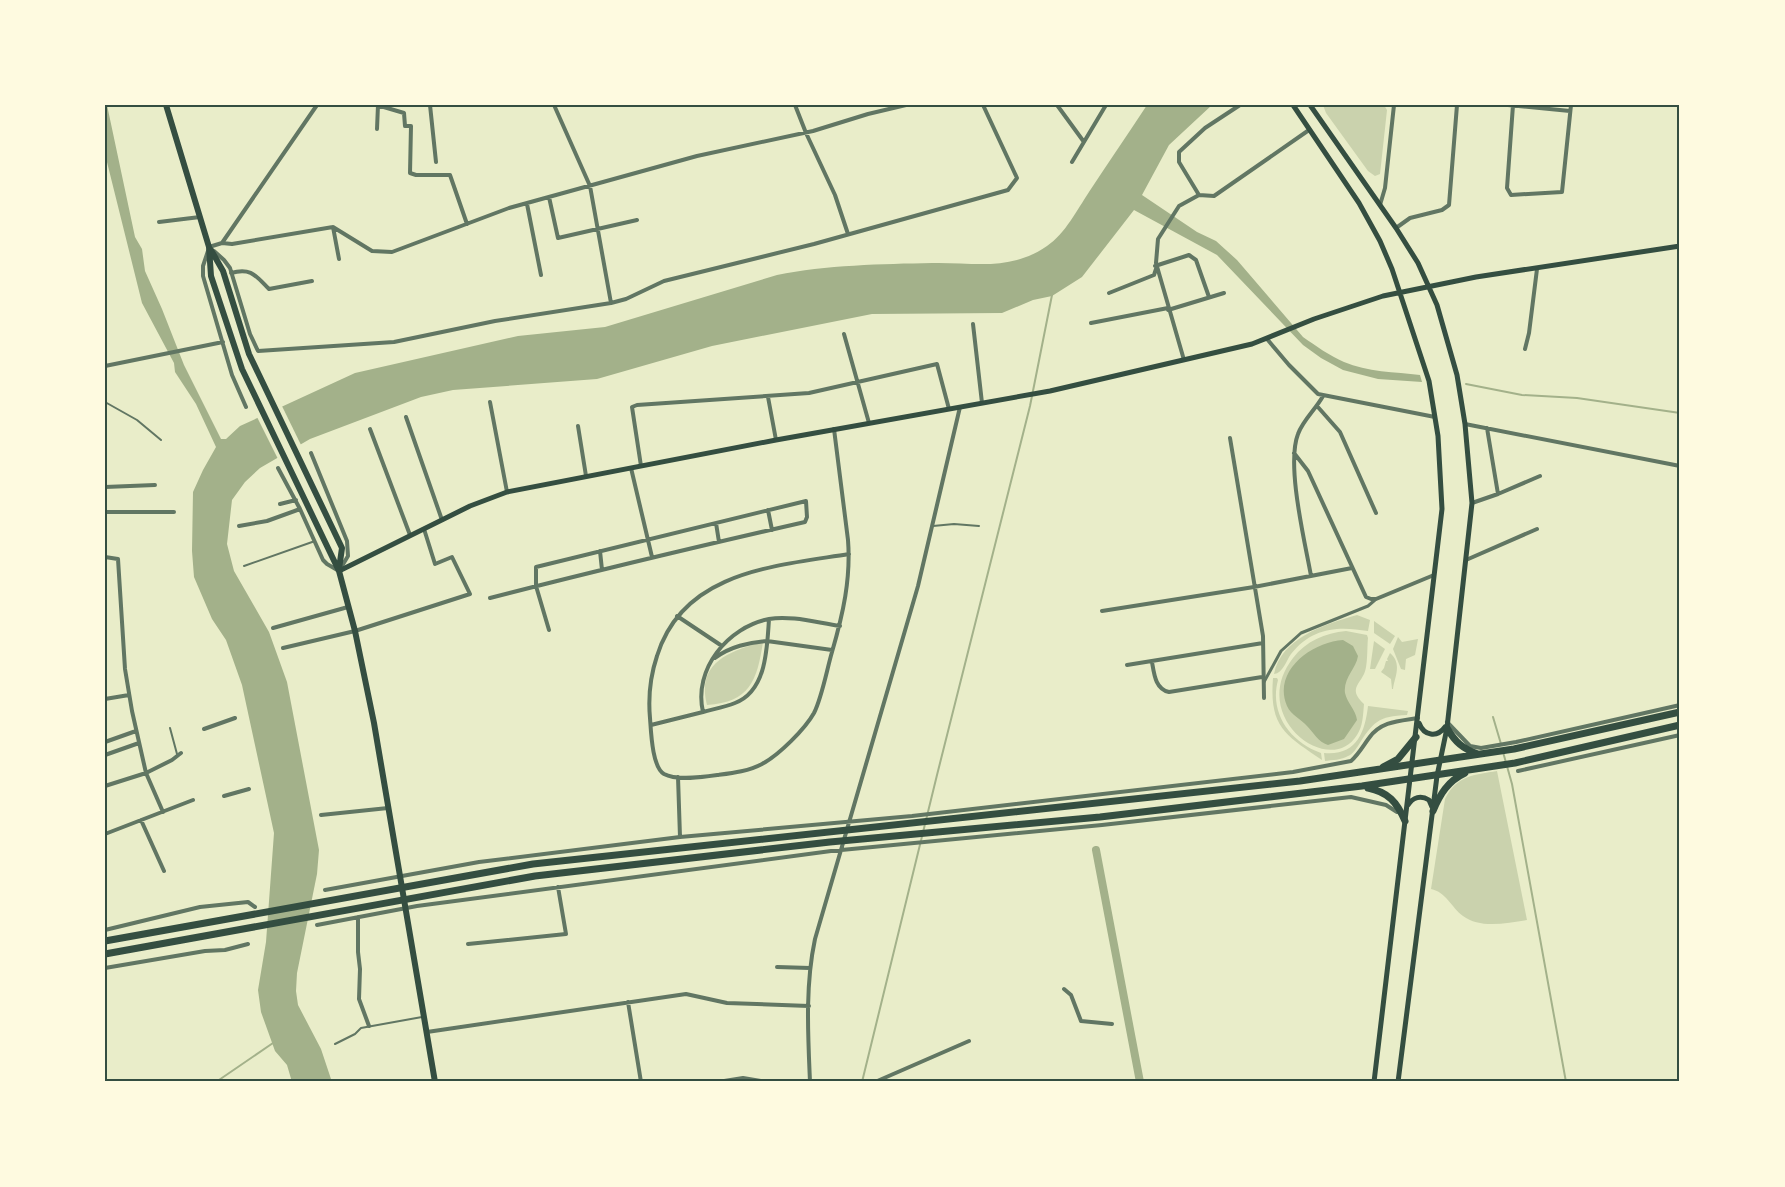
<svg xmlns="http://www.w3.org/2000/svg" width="1785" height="1187" font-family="Lora,serif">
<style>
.green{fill:#cad2ad}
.water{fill:#a3b18a}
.pier{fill:#e9edc9}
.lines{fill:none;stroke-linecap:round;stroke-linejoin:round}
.stream{stroke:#a3b18a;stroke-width:2}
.canal{stroke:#a3b18a;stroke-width:8}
.service{stroke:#617663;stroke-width:2}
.pedestrian{stroke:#617663;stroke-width:3}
.minor{stroke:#617663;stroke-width:4}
.secondary{stroke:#344e41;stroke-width:5}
.primary{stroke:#344e41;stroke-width:6}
.trunk{stroke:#344e41;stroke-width:7}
.neatline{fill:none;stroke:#344e41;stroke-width:2}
</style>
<rect width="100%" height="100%" fill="#e9edc9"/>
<path class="green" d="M1323 105H1384L1387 110 1380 174 1375 176 1368 171 1326 113Z
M1357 615 1370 620 1368 631C1339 626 1312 627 1291 654 1286 661 1283 673 1274 674 1281 638 1325 624 1357 615Z
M1374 621 1395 636 1390 644 1374 633Z
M1346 631 1367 635 1368 638C1367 647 1368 667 1364 674 1358 686 1349 690 1364 704 1363 715 1363 726 1357 735 1330 779 1247 717 1293 658 1306 641 1325 633 1346 631Z
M1398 637 1402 642 1418 639 1415 655 1406 659 1405 670 1401 669 1393 649Z
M1374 641 1385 649 1375 669H1370Z
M763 642C757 681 750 702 707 705 696 663 729 651 763 642Z
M1390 653C1403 664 1394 678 1393 689H1392L1391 679 1381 672 1384 668 1386 661H1388L1387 659Z
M1273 678H1277L1278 680C1269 713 1290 742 1321 753L1322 760C1286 735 1269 728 1273 678Z
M1368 706 1408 711 1407 715C1378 716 1373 722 1358 746 1355 750 1353 754 1348 756 1342 760 1332 760 1325 761L1324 753C1356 756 1365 733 1368 706Z
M1497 771 1527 920C1507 923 1480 929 1463 916 1451 907 1446 892 1431 889L1445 799C1457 775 1474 775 1497 771Z"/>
<path class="water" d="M105 105H107L135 237 142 249 145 271 162 309 184 365 221 439H226L240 426 355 373 518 336 605 327 777 275C825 265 883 264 932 263 974 262 1009 272 1047 246 1065 234 1077 210 1089 192 1108 163 1128 134 1147 105H1212L1169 145 1142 195 1197 232 1216 241 1237 260 1303 337C1316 346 1330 356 1344 362 1367 372 1395 372 1420 375L1422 382 1378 379 1343 370 1321 358 1303 345 1217 255 1134 210 1082 277 1052 296 1033 300 1002 313 872 314 712 346 597 379 453 390 421 397 310 439 260 468 245 482 232 500 227 544 234 571 269 632 287 682 319 850 317 874 297 973 296 991 298 1005 321 1049 332 1082H292L287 1065 275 1051 261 1012 258 990 266 942 274 833 242 685 226 640 212 619 194 577 192 551 193 492 203 470 216 447 196 404 175 372 174 363 142 303 105 154Z
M1343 640 1353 646 1358 656C1356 669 1343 678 1345 693 1347 703 1356 710 1357 720L1344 739 1328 745C1318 742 1314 733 1307 726 1301 719 1291 715 1287 706 1272 671 1312 642 1343 640Z"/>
<path class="pier" d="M281 404 302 447 279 461 256 415Z"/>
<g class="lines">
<path class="stream" d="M1466 384 1522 395 1577 398 1680 413
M1493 717 1501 744
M1503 752 1512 784 1566 1082
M216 1082 273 1043
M862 1082 937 775 1030 406 1052 295"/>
<path class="canal" d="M1096 850 1140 1082"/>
<path class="service" d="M105 402 137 420 161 440
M933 526 954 524 979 526
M244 566 315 541
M170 728 177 754
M335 1044 355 1034 361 1028 422 1017"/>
<path class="pedestrian" d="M1264 682 1281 651 1301 633 1368 606 1375 600"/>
<path class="minor" d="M377 105 404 113 405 126H411L410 173 416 175H450L467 224
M430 105 436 162
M554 105 590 186 611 303
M795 105 806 133 835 195 848 234
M1057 105 1084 142
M1240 105 1205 128 1179 152V162L1199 195 1214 196 1309 130
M1508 105 1570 111
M1513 105 1507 188 1511 195 1562 192 1571 105
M377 129 378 105
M1072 162 1106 105
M549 197 558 238 637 220
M527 204 541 275
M1380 205 1385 188 1394 105
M159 222 200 217
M333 227 339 259
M1396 228 1410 218 1442 210 1449 205 1457 105
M222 243 232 244 333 227 372 251 392 252 509 208 697 156 813 131 868 114 906 105
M209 247 222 243 317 105
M208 251 203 266V276L232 375 246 407
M214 251 224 260 230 268 250 334 258 351 394 342 495 321 611 303 626 299 664 281 814 244 1008 190 1017 178 983 105
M1155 266 1189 255 1196 260 1209 297
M231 273C251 267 256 276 269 289L312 281
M1109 293 1154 275 1156 269
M1168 310 1224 293
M1091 323 1168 308
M973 324 982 403
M844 334 869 423
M1267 339 1289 365 1318 394 1435 417
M1525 349 1529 333 1537 269
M1184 360 1156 263 1158 239 1179 206 1199 195
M105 366 223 342
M768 397 776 440
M490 402 507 492
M1317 406 1340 432 1376 513
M406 417 442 520
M1465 424 1680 466
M578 426 586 476
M370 429 410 535
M834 429 848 540C851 579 843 614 832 652 827 669 822 697 814 713 805 729 779 755 762 764 749 771 733 773 718 775 704 777 677 781 664 774 652 767 651 731 650 718 648 696 650 677 657 656 683 571 775 566 849 554
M1230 438 1263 636 1264 698
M1294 453 1308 471 1366 597 1371 599H1376L1434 575
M641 466 632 407 637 405 809 393 937 364 949 409
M278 468 300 509 323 560 327 564 339 571 348 556 347 541 311 453
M631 468 652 557
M105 487 155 485
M1498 494 1540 476
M1472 503 1498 494 1487 428
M280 504 296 500
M768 510 772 530
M105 512H174
M716 523 719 542
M239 526 267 521 300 509
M600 551 602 570
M105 557 118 559 125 669 132 711 146 773 163 812
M1466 560 1537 529
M1311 576C1305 542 1286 465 1298 434 1303 420 1316 409 1323 396
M490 598C595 571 700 546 805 522L807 517 806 501 536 567V586L549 630
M1102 611 1254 587 1352 568
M677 616 722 646
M769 619C767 647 767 691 735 703 725 707 714 709 703 712 693 669 728 627 769 619 791 615 818 623 840 626
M273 628 348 607
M283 648 355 631 470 594 452 557 435 564 424 529
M715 658C729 647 750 642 767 641L832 650
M1152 662C1154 673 1155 689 1169 692L1262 677
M1127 665 1263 643
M105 699 129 695
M1447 722 1470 746 1481 748 1516 742 1680 705
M651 725 703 712
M204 729 235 718
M105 742 136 731
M105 755 139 743
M1518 771 1680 735
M678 777 680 837
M105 786 146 773 172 760 181 753
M224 796 249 789
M321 815 388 808
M141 820 164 871
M105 834 193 800
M325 890 479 862 680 837 912 816 1293 772 1351 761C1359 754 1363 746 1369 738 1381 721 1400 721 1418 718
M358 917V952L360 969 359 999 369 1026
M317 925 417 906 831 851 1102 825 1351 797 1386 805 1397 812
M105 930 200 907 248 902 255 907
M468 944 566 934 558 887
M777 967 810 968
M105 968 205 951 225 950 248 944
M1064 989 1071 995 1081 1021 1112 1024
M628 1002 641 1082
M427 1032 686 994 727 1003 809 1006
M718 1082 743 1078 766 1082
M796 1082 810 1081
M810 1082C808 1035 805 986 815 939L918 586 960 407
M875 1082 969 1041"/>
<path class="secondary" d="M1293 105 1359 203 1380 241 1392 269 1429 381 1438 436 1442 509 1374 1082
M1310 105 1396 228 1418 263 1437 305 1457 375 1465 424 1472 503 1447 728 1437 776 1398 1082
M339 571 470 506 507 492 776 440 1050 391 1252 344 1314 319 1383 296 1476 277 1680 246
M1419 723C1424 736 1437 738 1445 727
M1408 805C1413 797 1421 795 1429 800L1432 807"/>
<path class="primary" d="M166 105 209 247 211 276 242 369 339 571 355 631 374 723 435 1082
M211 250 223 271 249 354 342 548 339 569"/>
<path class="trunk" d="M1447 728C1455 742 1463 749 1478 754
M1383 767 1398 759 1416 737
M1368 788C1388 792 1397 802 1405 821
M1433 811C1440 794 1448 781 1465 773
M105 941 533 864 1300 781 1514 749 1680 712
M105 954 535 876 830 842 1100 817 1362 786 1515 763 1680 725"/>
</g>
<rect width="1785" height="1187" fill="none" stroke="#fefae0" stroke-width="213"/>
<rect x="106" y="106" width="1572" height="974" class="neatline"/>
</svg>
